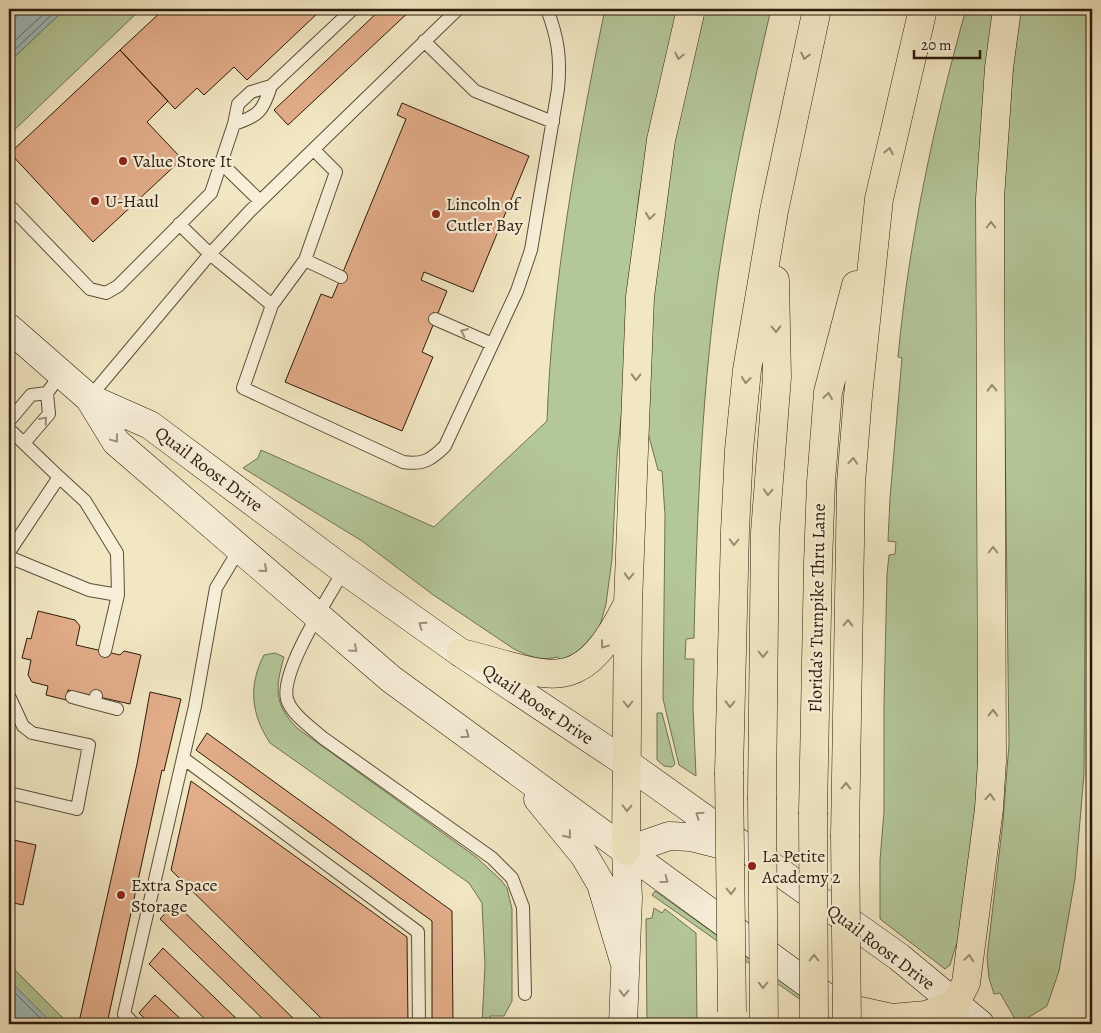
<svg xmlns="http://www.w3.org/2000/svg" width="1101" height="1033" font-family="Alegreya,serif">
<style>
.green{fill:#b4c799;stroke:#6f7152}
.water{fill:#a0bdbe;stroke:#717c76}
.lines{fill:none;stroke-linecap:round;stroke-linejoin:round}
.shore{stroke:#656c64;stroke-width:1}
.building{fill:#e3ad8a;stroke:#2a1b0b}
.service-casing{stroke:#5c4e39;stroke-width:14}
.secondary-casing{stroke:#2a1b0b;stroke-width:29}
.motorway-casing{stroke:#2a1b0b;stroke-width:29}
.service{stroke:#f7efd8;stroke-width:12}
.secondary{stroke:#f7efd8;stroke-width:28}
.motorway{stroke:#f2e7c3;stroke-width:28}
.motorway-bridge-casing{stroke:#2a1b0b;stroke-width:29;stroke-linecap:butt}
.motorway-bridge{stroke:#f2e7c3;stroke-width:28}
.oneway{stroke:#988b70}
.oneway2{stroke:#9b907c}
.poi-dot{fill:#8f2418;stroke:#f7efd8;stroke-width:2}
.labels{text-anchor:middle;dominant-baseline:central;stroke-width:4.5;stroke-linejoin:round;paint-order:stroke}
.poi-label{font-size:18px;fill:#2a1b0b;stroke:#f7efd8;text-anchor:start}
.street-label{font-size:18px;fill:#2a1b0b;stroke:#f7efd8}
</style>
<rect width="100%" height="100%" fill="#f2e7c3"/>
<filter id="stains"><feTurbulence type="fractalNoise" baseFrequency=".004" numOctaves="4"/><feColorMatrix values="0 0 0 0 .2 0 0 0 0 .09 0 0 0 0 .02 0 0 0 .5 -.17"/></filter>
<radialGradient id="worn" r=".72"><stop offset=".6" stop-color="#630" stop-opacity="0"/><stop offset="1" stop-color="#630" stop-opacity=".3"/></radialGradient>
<path class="green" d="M65 9H141L9 135V62Z
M605 9H680L651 130 639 195 626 317 625 380 617 457 612 559 606 604 599 629 589 644 561 663 558 657C541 661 530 657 514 649L432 594 362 541 243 468 258 458 261 450 434 527 547 421C552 282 577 145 605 9Z
M702 9H771C752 91 734 173 721 257 702 383 697 511 694 638L686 639 685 659H694L693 707 696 776 679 765 663 699 665 515 662 471 658 470 648 433 651 289 668 159Z
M966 9H996L981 697 976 802 958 945H956L950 965 945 969 880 919V860L884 812V704L887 574 889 555 895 554 896 542 888 541 890 498 902 358 898 357C909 239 934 123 966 9Z
M1018 9H1092L1087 314 1084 774 1075 879 1059 971 1047 1006 1018 1024 1000 993 994 994 989 978 987 957 1003 821 1009 744 1002 202Z
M275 653 284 657C275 689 274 704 297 728L476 857 501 880 507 888 512 909V1001L504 1016H490V1024H482L485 965 482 903 469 883 270 743C251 714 248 686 264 655Z
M657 713H662L675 764 672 767 664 766 657 760Z
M655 891 841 1024H835L652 895Z
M654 908 662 913 665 909 696 933 697 1024H647L646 919 652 918Z
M9 964 69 1024H53L9 980Z"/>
<path class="water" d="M24 9H65L9 62V24Z
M9 980 53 1024H9Z"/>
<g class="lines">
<path class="shore" d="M9 46 49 9
M9 55 58 9
M9 987 46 1024"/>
</g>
<path class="building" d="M164 9H319L321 10 247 80 234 67 204 95 197 88 175 109 120 50Z
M381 9H412L288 125 274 110Z
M120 50 168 101 147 122 182 159 93 242 10 153Z
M402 103 529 156 473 292 424 272 421 280 447 291 422 352 433 357 402 431 285 382 321 294 332 298 341 277 406 119 397 115Z
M38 611 75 620 80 626 76 645 120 655 124 651 141 655 130 704 68 690 66 700 46 695 48 686 32 682 28 675 31 660 22 658 27 638 31 639Z
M150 692 181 699 164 771 162 770 108 1019 113 1024H81L79 1022 137 764Z
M207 733 452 911 453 1024H432V921L196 750Z
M191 781 407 937 408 1024H327L171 870Z
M9 839 36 845 23 905 9 902Z
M175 903 299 1024H268L160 919Z
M163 948 242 1024H210L149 964Z
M155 995 186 1024H150L139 1013Z"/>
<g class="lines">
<defs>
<path id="service" d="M424 41 475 91 553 122
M271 86 353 9
M314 150 336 172 305 260 272 305 243 388 403 462C423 465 431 460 445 446L517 291 531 250 558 89C561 58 558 38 547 9
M221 163 260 201
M9 205 90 289 106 293 118 286 211 193 234 124 238 104 251 92 271 86C263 111 259 116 234 124
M179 224 210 254 272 305
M305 260 341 277
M435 319 492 344
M89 398 210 254 250 211 458 9
M9 421 31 395 47 393
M9 429 59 477 9 552
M24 443 49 414 47 393 61 374
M59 477 85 501 117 553 118 595 105 651
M9 557 89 590 118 595
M344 570C329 597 280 671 287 699 291 714 312 728 323 738L492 858 512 878 523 907 525 994
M9 696 23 726 32 733 89 745 77 809 9 793
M96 696 94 703 117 709
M72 697 94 703
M183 758 418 932 419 1024
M134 1024 124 1014 195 706 216 588 240 548"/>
<path id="secondary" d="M9 328 89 398 150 425 344 570 461 653 628 764 899 957 980 1024
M89 398 116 442 391 679 830 1000
M538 799 584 855 601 884 624 961
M626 851 669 836 691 837 738 849
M623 1024 628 898 626 851"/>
<path id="motorway" d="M461 653C546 673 578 703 626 607
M729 772 735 531 739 450 747 370 774 211 817 9
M762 797 765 532 777 377 775 280
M813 812 818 563 821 482 828 392 856 285
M845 835 851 483 858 396 879 199 923 9
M626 851 628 603 640 297 661 140 691 9
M837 1006 892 1018 926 1015 955 1004
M954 1024 955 1004 966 983 989 809 992 761 990 198 999 68 1007 9"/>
</defs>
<use href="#service" class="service-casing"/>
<use href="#secondary" class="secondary-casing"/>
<use href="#motorway" class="motorway-casing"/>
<use href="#service" class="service"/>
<use href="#secondary" class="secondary"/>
<use href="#motorway" class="motorway"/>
<defs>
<path id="motorway-bridge" d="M729 772 732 1012
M762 797 764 1024
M813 812 814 1024
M845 835 847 1024"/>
</defs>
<use href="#motorway-bridge" class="motorway-bridge-casing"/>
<use href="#motorway-bridge" class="motorway-bridge"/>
</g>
<defs><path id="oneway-chevron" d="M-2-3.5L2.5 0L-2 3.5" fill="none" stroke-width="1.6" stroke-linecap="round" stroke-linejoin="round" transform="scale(1.25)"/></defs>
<g class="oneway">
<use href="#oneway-chevron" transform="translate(679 56) rotate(103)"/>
<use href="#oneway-chevron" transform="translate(805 56) rotate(103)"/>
<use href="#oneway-chevron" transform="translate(889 151) rotate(-78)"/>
<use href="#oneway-chevron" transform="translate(650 216) rotate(98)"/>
<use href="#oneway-chevron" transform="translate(991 225) rotate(-90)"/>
<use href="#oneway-chevron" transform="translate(776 329) rotate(89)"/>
<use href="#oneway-chevron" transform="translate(636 377) rotate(92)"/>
<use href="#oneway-chevron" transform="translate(746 380) rotate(96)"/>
<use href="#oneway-chevron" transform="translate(992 388) rotate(-91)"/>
<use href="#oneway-chevron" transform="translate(828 396) rotate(-82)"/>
<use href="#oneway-chevron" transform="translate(853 461) rotate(-86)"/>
<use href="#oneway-chevron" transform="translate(768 492) rotate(93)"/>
<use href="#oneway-chevron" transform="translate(734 542) rotate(92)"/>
<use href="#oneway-chevron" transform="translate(993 550) rotate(-90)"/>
<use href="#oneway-chevron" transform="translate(629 576) rotate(92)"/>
<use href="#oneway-chevron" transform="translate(848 623) rotate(-89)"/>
<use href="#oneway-chevron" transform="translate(604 645) rotate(127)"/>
<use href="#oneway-chevron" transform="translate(763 654) rotate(90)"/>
<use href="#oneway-chevron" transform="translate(628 704) rotate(90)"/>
<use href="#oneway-chevron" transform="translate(730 704) rotate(91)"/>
<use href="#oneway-chevron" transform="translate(993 713) rotate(-89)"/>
<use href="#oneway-chevron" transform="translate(846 786) rotate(-89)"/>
<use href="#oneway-chevron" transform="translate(990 797) rotate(-86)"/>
<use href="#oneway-chevron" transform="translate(627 808) rotate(91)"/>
<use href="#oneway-chevron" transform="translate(731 891) rotate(89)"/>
<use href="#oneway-chevron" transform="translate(814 958) rotate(-90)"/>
<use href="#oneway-chevron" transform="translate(969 958) rotate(-82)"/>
<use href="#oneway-chevron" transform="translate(763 985) rotate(90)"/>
</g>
<g class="oneway2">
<use href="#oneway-chevron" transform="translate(464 332) rotate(-156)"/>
<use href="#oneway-chevron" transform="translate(44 420) rotate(-49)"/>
<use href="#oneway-chevron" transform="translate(115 439) rotate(53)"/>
<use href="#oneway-chevron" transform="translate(264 569) rotate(41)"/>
<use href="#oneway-chevron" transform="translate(422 625) rotate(-145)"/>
<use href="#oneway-chevron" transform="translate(354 649) rotate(42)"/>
<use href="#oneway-chevron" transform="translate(466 735) rotate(36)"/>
<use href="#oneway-chevron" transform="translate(699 815) rotate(-145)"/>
<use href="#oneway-chevron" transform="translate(568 835) rotate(51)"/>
<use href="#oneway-chevron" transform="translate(665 880) rotate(36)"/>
<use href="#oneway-chevron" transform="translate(624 993) rotate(91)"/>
</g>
<g class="poi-dot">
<circle cx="123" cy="161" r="5"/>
<circle cx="95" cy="201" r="5"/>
<circle cx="436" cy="214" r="5"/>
<circle cx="752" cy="866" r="5"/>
<circle cx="121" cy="895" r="5"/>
</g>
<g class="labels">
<g class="poi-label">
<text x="133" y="161">Value Store It</text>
<text x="105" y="201">U-Haul</text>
<text x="446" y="204">Lincoln of<tspan x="446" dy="21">Cutler Bay</tspan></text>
<text x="762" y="856">La Petite<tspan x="762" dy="21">Academy 2</tspan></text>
<text x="131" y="885">Extra Space<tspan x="131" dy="21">Storage</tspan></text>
</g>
<g class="street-label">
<text transform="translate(209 469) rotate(37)">Quail Roost Drive</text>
<text transform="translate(817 608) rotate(-89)">Florida's Turnpike Thru Lane</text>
<text transform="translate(538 704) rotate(34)">Quail Roost Drive</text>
<text transform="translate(881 947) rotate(37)">Quail Roost Drive</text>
</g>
</g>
<rect width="1101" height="1033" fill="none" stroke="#f2e7c3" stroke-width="30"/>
<rect x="10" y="10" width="1081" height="1013" fill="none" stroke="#2a1b0b" stroke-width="2.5"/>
<rect x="15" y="15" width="1071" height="1003" fill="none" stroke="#2a1b0b"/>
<path d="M914 50v8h66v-8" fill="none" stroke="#2a1b0b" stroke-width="2.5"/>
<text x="921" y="50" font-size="15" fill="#2a1b0b" stroke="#f7efd8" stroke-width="4" paint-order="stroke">20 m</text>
<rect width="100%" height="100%" filter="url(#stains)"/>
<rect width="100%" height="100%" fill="url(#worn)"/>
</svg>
